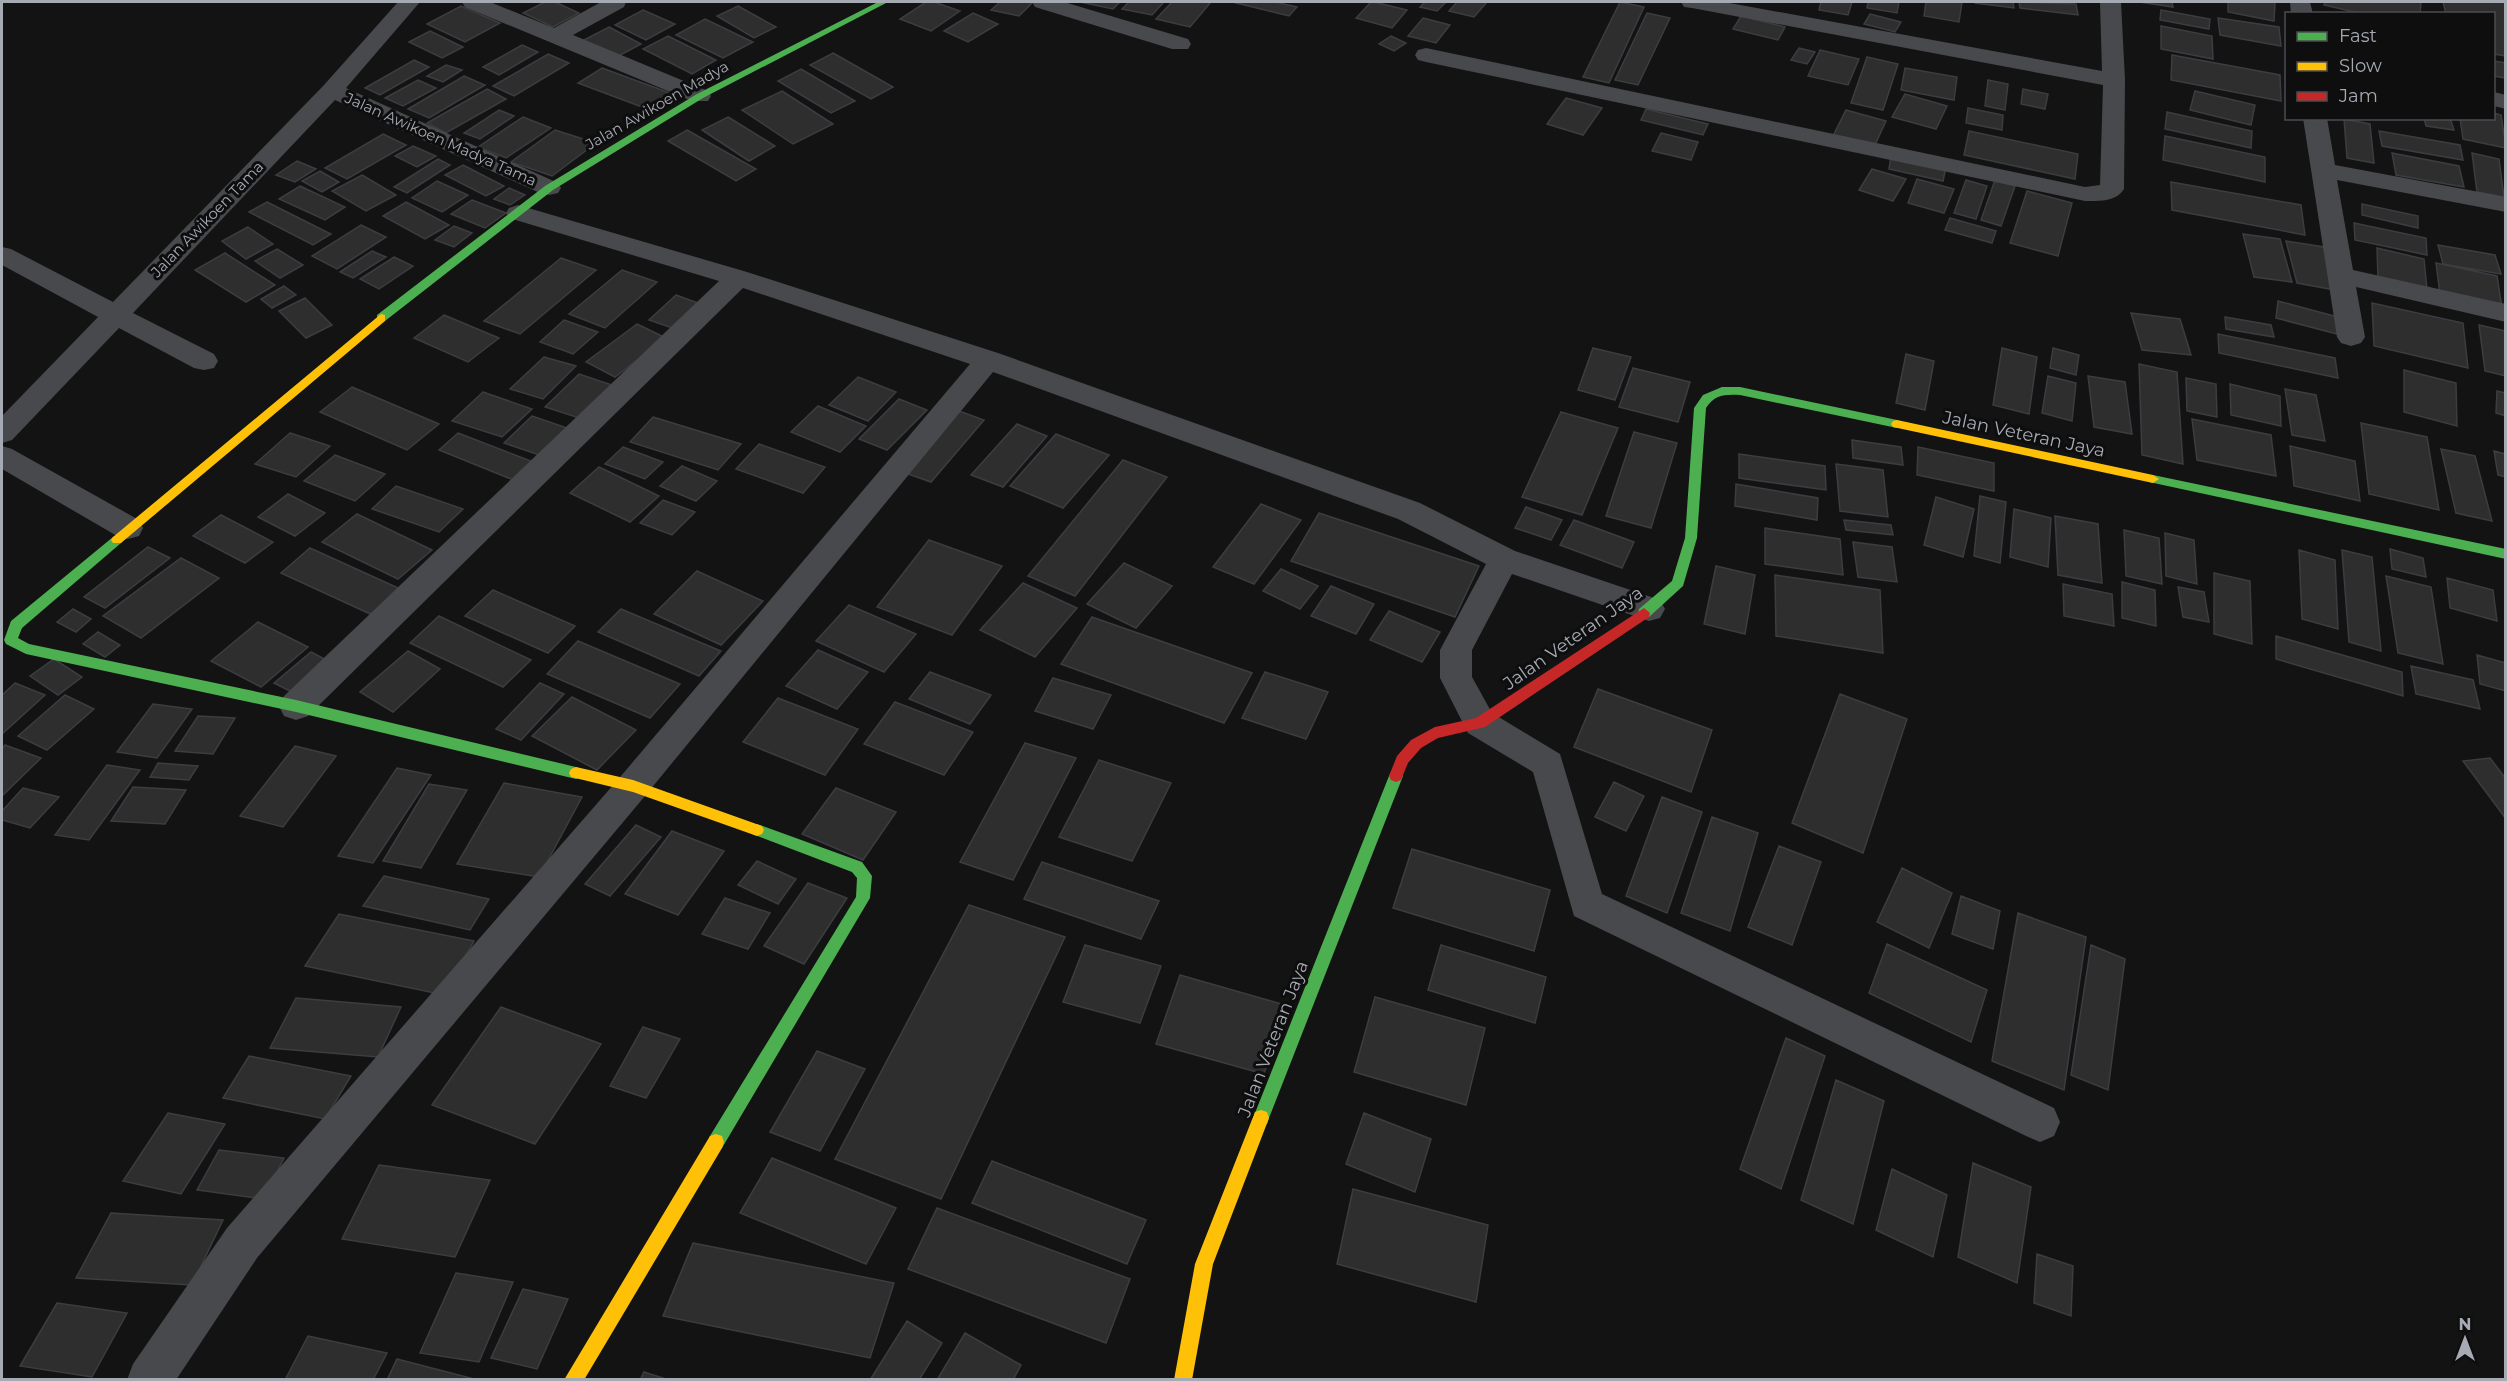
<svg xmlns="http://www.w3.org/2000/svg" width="2507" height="1381" font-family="Montserrat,sans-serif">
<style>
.building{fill:#2e2e2f;stroke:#3c3d40;stroke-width:1.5}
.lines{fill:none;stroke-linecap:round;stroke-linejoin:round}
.street{fill:#48494c;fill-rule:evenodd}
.fast{fill:#4caf50;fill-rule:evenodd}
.slow{fill:#ffc107;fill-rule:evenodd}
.jam{fill:#c62828;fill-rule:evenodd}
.labels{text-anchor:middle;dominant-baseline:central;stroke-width:6;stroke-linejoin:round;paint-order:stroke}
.far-street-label{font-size:15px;fill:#a6aab3;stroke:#0e0e0f}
.street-label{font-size:18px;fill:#a6aab3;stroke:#0e0e0f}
</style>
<rect width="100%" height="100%" fill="#131314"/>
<path class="building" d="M545 2H555L579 13 553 27 523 13Z
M926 2H934L960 11 931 31 900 19Z
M1000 2H1023L1032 3 1019 16 991 10Z
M1080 2H1120L1113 9Z
M1129 2H1164L1152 15 1122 9Z
M1172 2H1211L1190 27 1156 19Z
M1232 2H1275L1297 7 1289 16Z
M1371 2H1374L1407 10 1392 28 1356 18Z
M1425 2H1446L1437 11 1420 7Z
M1457 2H1487L1474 17 1449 11Z
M1620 2 1644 7 1609 83 1583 77Z
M1821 2H1852L1848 15 1819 10Z
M1868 2H1899L1897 13 1867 8Z
M1926 2H1962L1959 22 1924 16Z
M1975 2H2013L2014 8 1975 3Z
M2019 2 2076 4 2078 15 2020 8Z
M2139 2H2172L2173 7Z
M2228 2H2275L2274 21 2228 12Z
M2325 2H2421L2420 14H2363L2324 5Z
M2443 2H2506V56L2494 54V14H2446Z
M461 6 500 23 465 42 427 24Z
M738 6 776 27 754 38 717 16Z
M643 10 675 24 646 40 615 25Z
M2161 10 2210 19 2209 29 2160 20Z
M973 13 998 24 968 42 944 31Z
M1647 13 1670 18 1638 85 1615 80Z
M1870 14 1901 22 1895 32 1864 24Z
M1741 16 1785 27 1778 40 1733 29Z
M1423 18 1450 25 1436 43 1408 36Z
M2218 18 2279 27 2281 46 2220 35Z
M705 19 753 42 723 58 676 35Z
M2161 26 2212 36 2213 59 2161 49Z
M609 27 641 44 615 58 582 41Z
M430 31 463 47 442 58 409 42Z
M668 36 716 60 692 74 643 49Z
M1391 36 1406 43 1394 51 1379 44Z
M522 45 538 52 499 75 483 67Z
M1799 48 1815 52 1807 64 1791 60Z
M1820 50 1859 59 1848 85 1808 76Z
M833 53 893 87 871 99 810 65Z
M548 54 569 63 514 96 493 86Z
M2172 55 2280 75 2281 101 2171 80Z
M1867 57 1898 64 1883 110 1851 103Z
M414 60 429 67 380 95 365 88Z
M2494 61 2506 63V78L2494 76Z
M446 65 462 70 443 82 427 76Z
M602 68 678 96 655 112 578 83Z
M1905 68 1957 77 1954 100 1901 90Z
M801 69 855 101 831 113 778 81Z
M464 76 485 85 429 118 408 109Z
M418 80 436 88 403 106 385 98Z
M1988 80 2008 84 2005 110 1985 106Z
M487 89 506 99 446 133 427 123Z
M2023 89 2048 94 2045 109 2021 104Z
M782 91 833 124 793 144 742 110Z
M2195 91 2255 105 2251 125 2190 110Z
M1905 94 1947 106 1936 129 1892 117Z
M1566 98 1602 108 1583 135 1547 124Z
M1968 108 2003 115 2002 130 1966 123Z
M1646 109 1708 124 1703 135 1641 120Z
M499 110 514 116 480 139 464 133Z
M1846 110 1886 121 1874 147 1833 136Z
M2167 112 2252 131 2251 148 2165 129Z
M2494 113 2501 115 2506 148 2463 139 2460 118H2494Z
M523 117 551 128 506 158 478 147Z
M728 117 775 146 749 161 702 130Z
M2424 118H2450L2454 130 2426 126Z
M2344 119 2370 124 2374 163 2347 158Z
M555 130 596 143 552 176 511 162Z
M687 130 756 169 736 181 668 141Z
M1969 131 2078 154 2075 179 1964 155Z
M2379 131 2460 145 2463 160 2382 146Z
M1661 133 1698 142 1691 160 1652 151Z
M383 134 406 145 347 179 325 168Z
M2165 136 2265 157V182L2163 160Z
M413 146 436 156 417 167 395 156Z
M2392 153 2459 166 2464 187 2396 175Z
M2472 153 2499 159 2504 197 2477 192Z
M1891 156 1946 167 1943 181 1889 169Z
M438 159 450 165 407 193 394 187Z
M297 161 316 169 295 182 276 175Z
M463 165 504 186 486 196 445 175Z
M1872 169 1906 179 1893 201 1859 190Z
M320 171 339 182 322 192 302 181Z
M362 175 396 195 366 211 332 191Z
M1917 179 1954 189 1944 213 1908 203Z
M1966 180 1987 186 1976 219 1954 213Z
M1995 180 2015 186 2001 226 1981 220Z
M437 181 468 195 442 212 412 198Z
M2171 182 2301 205 2305 235 2172 210Z
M300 186 345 207 325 220 279 199Z
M509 188 525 195 510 205 494 199Z
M2027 191 2072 203 2058 256 2010 243Z
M472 200 506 213 485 228 451 214Z
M267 202 331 234 313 245 249 212Z
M406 202 449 225 425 239 383 216Z
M2362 204 2418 216V228L2362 215Z
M1950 218 1996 231 1992 243 1945 230Z
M2354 223 2426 238 2427 255 2355 240Z
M361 225 386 237 337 269 312 256Z
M454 226 472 233 454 247 435 240Z
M248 227 273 244 246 259 222 241Z
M2243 234 2280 239 2292 282 2254 277Z
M2286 241 2324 247 2335 290 2297 283Z
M2438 245 2495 255 2501 274 2443 264Z
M2377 248 2424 259 2427 290 2378 279Z
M277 249 303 265 280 278 255 261Z
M372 251 386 257 353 278 340 272Z
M225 253 275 285 246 302 195 270Z
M394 257 413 266 379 289 360 279Z
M561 258 596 270 520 334 484 321Z
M2436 263 2497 276 2502 308 2440 294Z
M622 270 657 282 605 328 569 314Z
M284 286 296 295 272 308 261 299Z
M676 295 701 304 675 329 649 320Z
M305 298 332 325 306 338 279 311Z
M2278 301 2338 317 2337 334 2276 318Z
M2372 303 2463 323 2468 368 2374 346Z
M2131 313 2180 319 2191 355 2142 350Z
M444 315 499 338 468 362 414 338Z
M2225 317 2271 325 2274 337 2226 329Z
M564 320 598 332 573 354 540 342Z
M637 324 666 338 615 377 586 362Z
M2479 325 2506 331V376L2485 371Z
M2218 334 2335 358 2338 378 2219 353Z
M1593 348 1631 357 1615 400 1578 390Z
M2002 348 2037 357 2029 414 1993 405Z
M2053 348 2079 355 2076 375 2050 368Z
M1906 354 1934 361 1925 410 1896 403Z
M544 357 576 366 543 399 510 389Z
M2139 364 2177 372 2183 464 2142 455Z
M1633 368 1690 382 1678 422 1619 407Z
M2404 370 2456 383 2457 426 2404 412Z
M579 374 615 386 582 419 545 407Z
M2048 376 2076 383 2072 421 2042 413Z
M2088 376 2125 382 2132 434 2094 427Z
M858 377 896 392 868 421 829 405Z
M2186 378 2216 384 2217 417 2187 411Z
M2230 384 2280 396 2281 426 2231 415Z
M352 387 439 424 407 450 320 412Z
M2285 389 2316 395 2325 441 2292 435Z
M2497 391 2506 393V416L2496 413Z
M483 392 532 409 502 437 452 421Z
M899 399 927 410 887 450 859 439Z
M818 406 866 426 840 452 791 432Z
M959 411 984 420 931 482 905 473Z
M1561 412 1618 428 1582 515 1522 497Z
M532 416 573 430 545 457 504 443Z
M653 417 741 444 718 470 630 442Z
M2192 419 2271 435 2276 476 2197 460Z
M2361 423 2427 437 2439 510 2369 494Z
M1017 424 1047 436 1003 487 971 475Z
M1634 432 1677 443 1651 528 1606 516Z
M290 433 330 446 296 477 255 464Z
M458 433 541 465 521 483 439 450Z
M1056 434 1109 455 1063 508 1010 486Z
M1852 440 1901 447 1903 465 1853 458Z
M759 444 825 467 803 493 736 469Z
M2290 446 2355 461 2360 501 2294 486Z
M623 447 663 462 645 479 605 464Z
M1918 447 1994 463V491L1917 475Z
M2441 449 2475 456 2492 521 2456 513Z
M2494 451 2506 454V477L2498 475Z
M1739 454 1825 466 1826 490 1739 478Z
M335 455 385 474 355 501 304 481Z
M1123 460 1167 477 1075 596 1028 576Z
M1836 464 1883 470 1888 517 1840 511Z
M682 466 717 481 696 501 660 486Z
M599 467 659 496 630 522 570 493Z
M1736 484 1818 498 1817 520 1735 506Z
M396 486 463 509 439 532 372 509Z
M288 494 325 513 295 536 258 517Z
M1980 496 2006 502 2000 563 1974 556Z
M1936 497 1974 509 1963 557 1924 545Z
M663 500 695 512 672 535 640 523Z
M1261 504 1301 520 1254 584 1213 567Z
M1526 507 1562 520 1551 540 1515 528Z
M2014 509 2051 518 2048 567 2010 557Z
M1319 513 1479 566 1455 617 1291 561Z
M357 514 432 550 398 579 322 542Z
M221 515 273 542 245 563 193 536Z
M2055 516 2098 524 2102 583 2058 575Z
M1574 520 1634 542 1622 568 1560 545Z
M1844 520 1891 525 1893 535 1846 530Z
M1765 528 1840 539 1843 575 1765 564Z
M2124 530 2159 538 2162 584 2126 576Z
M2165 533 2194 540 2197 584 2166 576Z
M929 540 1002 566 952 635 877 607Z
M1853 542 1892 547 1897 582 1858 577Z
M148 547 170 558 105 608 84 597Z
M310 548 407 592 379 618 281 573Z
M2390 549 2423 558 2426 577 2392 569Z
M2299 550 2335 560 2338 629 2302 619Z
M2342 550 2372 557 2381 651 2349 642Z
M181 558 219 578 141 638 103 616Z
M1124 563 1172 586 1136 628 1087 604Z
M1716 566 1755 575 1745 634 1704 624Z
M1281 569 1318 586 1300 609 1263 591Z
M697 571 763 601 721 645 654 614Z
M2214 573 2250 581 2252 644 2214 634Z
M1775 575 1880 590 1883 653 1776 636Z
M2386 576 2431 587 2443 664 2398 653Z
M2447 578 2493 590 2497 621 2450 608Z
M2122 582 2155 590 2156 626 2122 618Z
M1023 583 1077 608 1035 657 980 630Z
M2063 584 2112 594 2114 626 2064 616Z
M1331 586 1374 604 1356 634 1311 616Z
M2178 587 2204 592 2209 622 2183 617Z
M493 590 575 626 548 653 465 616Z
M849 605 916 634 884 672 816 641Z
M73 609 91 619 76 632 57 622Z
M621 609 721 651 699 676 598 632Z
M1389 611 1440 632 1422 662 1370 640Z
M439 616 531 660 503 687 410 643Z
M1092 617 1252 673 1224 723 1061 664Z
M258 622 308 647 261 687 211 661Z
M98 632 120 645 105 657 83 644Z
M2276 636 2402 672 2403 696 2276 659Z
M578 641 680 684 650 718 547 674Z
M818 650 868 672 837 709 786 686Z
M408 651 440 669 393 712 360 692Z
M311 652 332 663 296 694 274 683Z
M2477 655 2506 663V691L2480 684Z
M54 659 82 677 58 695 30 676Z
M2411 666 2473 680 2480 709 2416 694Z
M930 672 991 695 970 724 909 699Z
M1265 672 1328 692 1306 739 1242 718Z
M1053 678 1111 695 1093 729 1035 711Z
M15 683 45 695 2 734V695Z
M540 683 564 694 521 740 496 729Z
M1598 689 1712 730 1691 792 1574 747Z
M1840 694 1907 719 1863 853 1792 823Z
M65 695 94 709 47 750 18 736Z
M572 697 636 730 597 770 532 736Z
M778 698 858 729 825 775 743 742Z
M895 702 973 732 944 775 864 744Z
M153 704 192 709 157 758 117 752Z
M198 716 235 718 213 754 175 751Z
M1025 743 1076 758 1013 880 960 862Z
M5 745 41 758 2 796V749Z
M295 746 336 756 283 827 240 816Z
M2490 758 2506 779V819L2463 761Z
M1099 760 1171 783 1132 861 1059 837Z
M158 763 198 766 189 780 150 777Z
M107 765 140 770 89 840 55 835Z
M397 768 431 775 373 863 338 856Z
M1614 782 1644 796 1626 831 1595 817Z
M504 783 582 797 539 877 457 864Z
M429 784 467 790 421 868 383 861Z
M133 787 186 790 165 824 111 821Z
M23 788 59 797 30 828 2 820V811Z
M836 788 896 812 863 860 802 834Z
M1662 797 1702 812 1667 913 1626 896Z
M1712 817 1758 833 1730 931 1681 913Z
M636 825 661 837 610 896 585 884Z
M672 831 724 851 678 915 625 894Z
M1779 846 1821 862 1792 945 1748 927Z
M1412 849 1550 890 1534 951 1393 908Z
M757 861 796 879 778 904 738 885Z
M1042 862 1159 901 1141 939 1024 899Z
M1902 868 1952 893 1929 948 1877 922Z
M384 876 489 899 470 930 363 906Z
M808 883 847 898 804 964 764 946Z
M1961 896 2000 911 1993 949 1952 934Z
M725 898 770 913 748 949 702 934Z
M969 905 1065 937 941 1199 835 1159Z
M2018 913 2086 937 2064 1090 1992 1061Z
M339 914 474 941 444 995 305 966Z
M1887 944 1987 990 1971 1042 1869 993Z
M1085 945 1161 966 1140 1023 1063 1002Z
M1441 945 1546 977 1535 1023 1428 990Z
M2091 945 2125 959 2108 1090 2071 1075Z
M1180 975 1285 1005 1264 1074 1156 1044Z
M1375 997 1485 1028 1466 1105 1354 1072Z
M296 998 401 1007 378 1057 270 1048Z
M501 1007 601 1044 535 1144 432 1105Z
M643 1027 680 1039 646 1098 610 1086Z
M1786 1038 1825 1056 1781 1189 1740 1169Z
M817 1051 865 1069 820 1151 770 1132Z
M249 1056 351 1076 325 1119 223 1098Z
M1836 1080 1884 1101 1853 1224 1801 1200Z
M168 1113 225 1124 181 1194 123 1181Z
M1364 1113 1431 1139 1415 1192 1346 1164Z
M219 1150 284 1158 263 1199 197 1190Z
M772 1158 896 1208 866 1264 740 1213Z
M992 1161 1146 1220 1127 1264 972 1203Z
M1973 1163 2031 1187 2017 1283 1958 1257Z
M379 1165 490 1180 455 1257 342 1239Z
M1892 1169 1947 1195 1933 1257 1876 1230Z
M1353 1189 1488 1225 1476 1302 1337 1264Z
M937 1208 1130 1279 1106 1343 908 1269Z
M111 1213 223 1220 192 1285 76 1278Z
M693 1243 894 1283 870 1358 663 1316Z
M2037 1254 2073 1266 2071 1316 2034 1303Z
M456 1273 513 1282 479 1362 420 1353Z
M523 1289 568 1299 537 1369 491 1358Z
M57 1303 127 1313 92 1377 20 1366Z
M907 1321 942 1343 919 1380H870Z
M965 1333 1021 1365 1013 1380H937Z
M308 1336 387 1353 373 1380H285Z
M397 1359 478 1380H387Z
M644 1372 669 1380H640Z"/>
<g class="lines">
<path class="street" d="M398 2H420L346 88 558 183 561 188 558 193 549 195 540 193 335 100 133 313 214 354 218 361 214 368 204 370 194 368 119 328 12 440 2 443V416L98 317 2 265V247L11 249 113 302 324 85Z
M462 2H490L554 28 601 2H626L624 7 573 35 708 91 711 96 708 101H692L465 7Z
M1032 2H1064L1188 39 1191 44 1188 49H1172L1035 7Z
M1681 2H1724L2102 71 2100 2H2121L2125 80 2124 189C2116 202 2099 201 2085 201L1426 62 1418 60 1415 55 1418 50 1426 48 2085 187 2100 185 2103 85 1692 8 1684 7Z
M2290 2H2310L2313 14H2291Z
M2494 92 2506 95V109L2494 106Z
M2303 118H2327L2335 165 2506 197V212L2337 180 2353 270 2506 304V322L2356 287 2365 337 2361 343 2351 346 2341 343 2337 337Z
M518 205 747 272 998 353 1420 503 1515 551 1660 600 1665 609 1660 618 1649 621 1512 574 1472 650V677L1492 713 1560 754 1602 894 2054 1108 2060 1122 2054 1136 2040 1142 2026 1136 1574 916 1533 772 1468 733 1440 678V650L1486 564 1398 519 993 372 645 796 257 1258 176 1380H127L133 1364 227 1228 621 776 970 364 743 288 308 716 296 720 284 716 279 706 284 696 719 281 509 218 506 213 509 208Z
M2 446 12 449 139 520 143 528 139 536 128 539 117 536 2 469Z"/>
<path class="fast" d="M878 2H888L703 98 553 190 385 321H377V315L545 186 697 94Z
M1722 387H1740L1897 420 1903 424 1897 428 1740 395C1725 394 1714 395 1706 408L1697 538 1683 586 1649 617H1639L1638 613 1639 609 1672 581 1685 538 1694 408 1703 395Z
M2153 475 2506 549V559L2149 482 2147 479Z
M117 535 121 537 123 540 121 543 22 628 18 638 29 644 296 700 576 767 581 769 583 773 581 777 576 779 296 712 26 654 6 644 4 640 11 621 113 537Z
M1396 770 1401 772 1403 776 1269 1118 1267 1124 1261 1126 1255 1124 1253 1118 1389 776 1391 772Z
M757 824 862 862 872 876 870 898 722 1148 716 1150 710 1148 708 1142 710 1136 856 897 857 878 852 872 752 834 750 830 752 826Z"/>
<path class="slow" d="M381 314 385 315V321L121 543H113L111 540 113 537Z
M1897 420 2153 475 2159 479 2153 483 1893 427 1891 424 1893 421Z
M576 767 633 780 762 826 764 830 762 834 757 836 633 792 571 777 569 773 571 769Z
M1261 1110 1267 1112 1269 1118 1213 1264 1192 1380H1174L1195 1264 1255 1112Z
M716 1134 722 1136 724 1142 722 1148 584 1380H564L710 1136Z"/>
<path class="jam" d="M1644 608 1650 613 1649 617 1485 727 1438 738 1421 748 1408 763 1401 780 1396 782 1391 780 1389 776 1397 756 1411 740 1435 727 1476 718Z"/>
</g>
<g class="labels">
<g class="far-street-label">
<text transform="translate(657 105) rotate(-30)">Jalan Awikoen Madya</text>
<text transform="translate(441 139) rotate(24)">Jalan Awikoen Madya Tama</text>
<text transform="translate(207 219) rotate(-46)">Jalan Awikoen Tama</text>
</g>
<g class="street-label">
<text transform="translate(2024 434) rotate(12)">Jalan Veteran Jaya</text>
<text transform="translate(1573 638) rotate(-35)">Jalan Veteran Jaya</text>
<text transform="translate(1273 1039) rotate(-69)">Jalan Veteran Jaya</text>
</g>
</g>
<rect width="2507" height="1381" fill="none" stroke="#a6aab3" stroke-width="6"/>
<rect x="2285" y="12" width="210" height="108" fill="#0e0e0f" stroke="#4b4c51" stroke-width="1.5"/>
<rect x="2297" y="32" width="30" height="9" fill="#4caf50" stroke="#4b4c51" stroke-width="1.5"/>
<text x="2339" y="42" font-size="18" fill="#a6aab3">Fast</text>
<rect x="2297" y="62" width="30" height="9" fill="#ffc107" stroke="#4b4c51" stroke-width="1.5"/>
<text x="2339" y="72" font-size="18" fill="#a6aab3">Slow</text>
<rect x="2297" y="92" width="30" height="9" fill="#c62828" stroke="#4b4c51" stroke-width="1.5"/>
<text x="2339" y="102" font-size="18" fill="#a6aab3">Jam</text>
<g transform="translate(2465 1339)" stroke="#0e0e0f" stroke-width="4.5" paint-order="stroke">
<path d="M0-4.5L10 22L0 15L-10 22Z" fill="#a6aab3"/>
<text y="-9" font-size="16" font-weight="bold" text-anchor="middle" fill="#a6aab3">N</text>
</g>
</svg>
